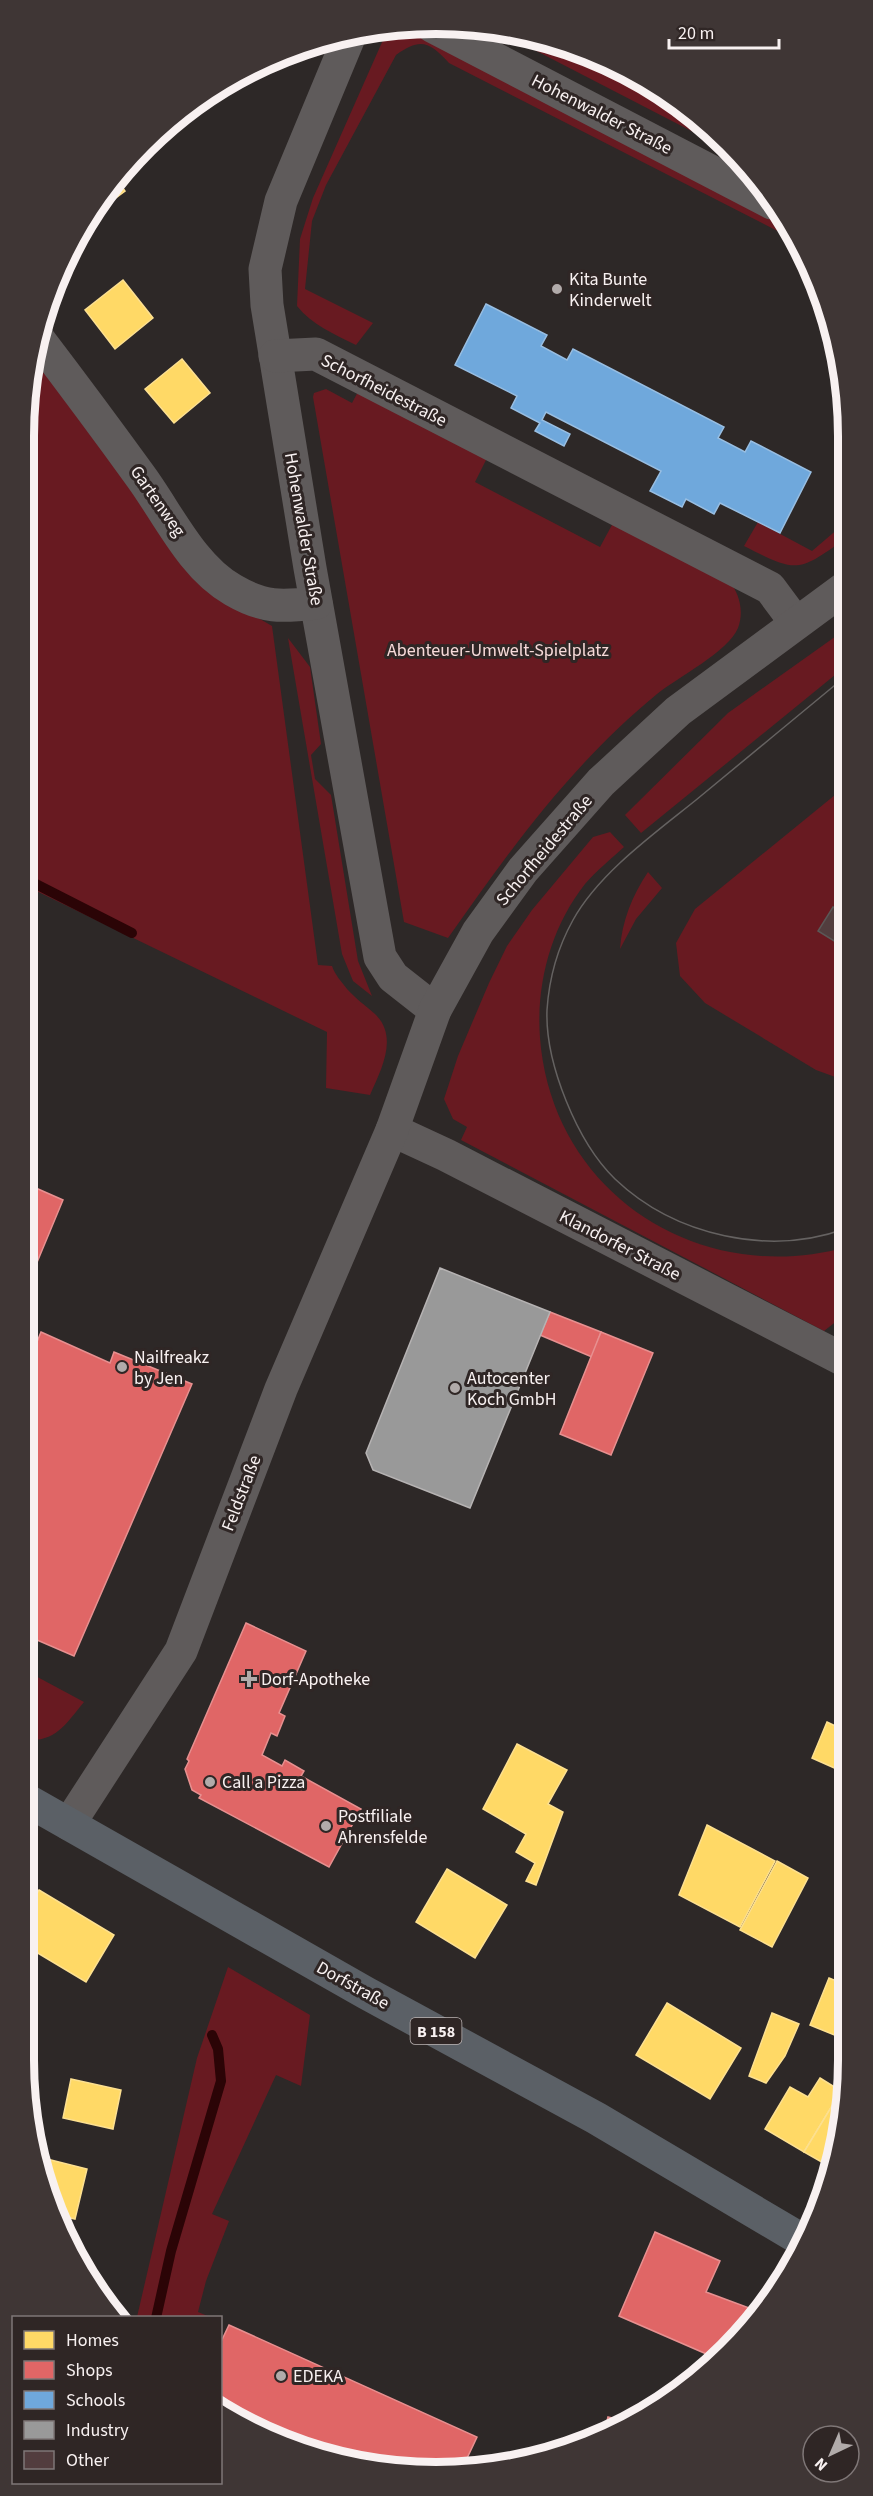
<svg xmlns="http://www.w3.org/2000/svg" width="873" height="2496" font-family="'Source Sans 3',sans-serif">
  <style>
    .green { fill: #681a21 }
    .homes { fill: #ffd966; stroke: #fde090; stroke-width: 1.5 }
    .shops { fill: #e06666; stroke: #e79090; stroke-width: 1.5 }
    .schools { fill: #6fa8dc; stroke: #98bee2; stroke-width: 1.5 }
    .industry { fill: #999; stroke: #b6b3b3; stroke-width: 1.5 }
    .lines { fill: none; stroke-linecap: round; stroke-linejoin: round }
    .stream { stroke: #2b0406; stroke-width: 10 }
    .building { fill: #523d3e; stroke: #5b5756; stroke-width: 1.5 }
    .minor { stroke: #5f5b5b; stroke-width: 33 }
    .primary { stroke: #5b6066; stroke-width: 33 }
    .tram { stroke: #656261; stroke-width: 1.5 }
    .poi-dot { fill: #b1abaa; stroke: #2f2625; stroke-width: 2 }
    .labels { text-anchor: middle; stroke-width: 6; stroke-linejoin: round; paint-order: stroke }
    .shield { fill: #2f2625; stroke: #bcb4b4; stroke-width: 1.5 }
    .shield-label { font-size: 16px; font-weight: bold; fill: #f8f1f1 }
    .street-label { font-size: 18px; fill: #f8f1f1; stroke: #2f2625 }
    .poi-label { font-size: 18px; fill: #f8f1f1; stroke: #2f2625; text-anchor: start }
    .park-label { font-size: 18px; fill: #f7dad9; stroke: #2f2625 }
    .rim { fill: none; stroke: #f8f1f1; stroke-width: 8 }
  </style>
  <rect width="100%" height="100%" fill="#2d2827"/>
  <g class="green">
    <path d="M403,29l11,2 372,193 13,18 -350,-179c-20,-22 -29,-25 -53,-8l-70,130 -14,36 -7,68 68,34 -17,22c-22,-11 -44,-20 -59,-39l3,-67 13,-41 74,-167z"/>
    <polygon points="496,30 543,38 643,79 732,152"/>
    <path d="M35,354l196,248 41,24 46,339 14,1c3,9 9,15 15,23 9,10 18,16 28,25 24,23 6,56 -5,81l-44,-7 1,-56 -301,-146 -2,-449z"/>
    <path d="M326,389l26,14 7,-13 128,68 -12,24 125,65 13,-24 116,58c11,13 15,31 9,47 -10,24 -60,49 -81,66 -87,72 -145,153 -209,244l-44,-16 -91,-525 1,-4z"/>
    <path d="M758,522l54,29 34,-29v16c-48,35 -49,35 -102,8z"/>
    <polygon points="846,629 846,666 641,833 625,815 728,713"/>
    <polygon points="288,638 310,667 321,744 311,755 315,779 331,795 358,961 372,996 353,981 342,954"/>
    <polygon points="846,786 847,1078 838,1078 816,1070 705,1003 680,976 676,943 695,909"/>
    <path d="M610,832l14,15c-13,12 -28,24 -39,37 -34,43 -49,100 -45,154 12,155 159,250 307,209v78l-9,-5 -14,11 -363,-191 6,-13 -14,-8 -9,-20 14,-43 31,-73 18,-37 25,-36 61,-73z"/>
    <path d="M648,872l14,16 -26,31 -16,30c2,-28 12,-53 28,-77z"/>
    <path d="M30,1673l54,29c-16,19 -27,39 -54,38v-37l7,-14 -7,-5z"/>
    <polygon points="228,1967 310,2015 301,2086 276,2075 212,2214 229,2221 206,2281 198,2312 210,2317 137,2317 197,2058"/>
  </g>
  <g class="homes">
    <polygon points="116,178 125,191 101,209 98,204"/>
    <polygon points="123,280 153,318 115,349 85,310"/>
    <polygon points="182,359 210,393 174,423 145,389"/>
    <polygon points="827,1722 848,1732 848,1774 812,1758"/>
    <polygon points="517,1744 567,1770 548,1804 563,1812 536,1885 526,1881 535,1863 516,1852 526,1834 483,1809"/>
    <polygon points="707,1825 775,1861 740,1927 679,1895"/>
    <polygon points="777,1861 808,1878 772,1947 740,1930"/>
    <polygon points="447,1869 507,1905 475,1958 416,1922"/>
    <polygon points="39,1890 114,1935 86,1982 31,1949 31,1904"/>
    <polygon points="829,1978 849,1986 849,2041 810,2025"/>
    <polygon points="667,2003 741,2048 710,2099 636,2055"/>
    <polygon points="772,2013 799,2024 785,2056 766,2083 749,2076"/>
    <polygon points="820,2078 841,2091 804,2152 765,2129 790,2087 808,2097"/>
    <polygon points="71,2079 121,2090 113,2129 63,2118"/>
    <polygon points="841,2091 845,2093 834,2169 804,2152"/>
    <polygon points="47,2159 87,2169 75,2219 62,2216 60,2224 43,2176"/>
  </g>
  <g class="shops">
    <polygon points="29,1185 63,1200 28,1284 27,1187"/>
    <polygon points="550,1312 601,1332 592,1357 540,1335"/>
    <polygon points="41,1332 110,1363 114,1352 192,1384 74,1656 30,1637 28,1364"/>
    <polygon points="601,1332 653,1353 611,1455 560,1434"/>
    <polygon points="246,1623 306,1651 279,1713 285,1716 277,1736 271,1733 262,1755 282,1766 285,1760 304,1771 301,1776 361,1809 329,1867 199,1798 201,1795 192,1790 185,1769 189,1761 187,1759"/>
    <polygon points="655,2232 720,2261 706,2292 760,2312 718,2359 619,2316"/>
    <polygon points="229,2325 477,2437 461,2471 383,2469 254,2429 220,2409 220,2344"/>
    <polygon points="608,2417 624,2421 605,2430"/>
  </g>
  <polygon class="schools" points="486,304 547,335 541,346 567,360 573,349 724,427 718,438 745,452 751,441 811,472 780,533 720,503 714,514 686,499 682,507 650,491 661,471 546,412 542,420 570,434 564,446 535,431 540,423 511,408 517,396 455,365"/>
  <polygon class="industry" points="440,1268 550,1312 470,1508 373,1470 366,1453"/>
  <g class="lines">
    <g class="stream">
      <polyline points="26,879 132,933"/>
      <polyline points="156,2318 171,2251 221,2081 218,2049 212,2035"/>
    </g>
  </g>
  <polygon class="building" points="833,907 847,916 847,949 818,931"/>
  <g class="lines">
    <g class="minor">
      <polyline points="432,26 772,203"/>
      <polyline points="350,35 281,201 265,269 267,305 310,568 380,957 393,977 435,1010"/>
      <path d="M37,337c35,46 70,93 104,140 27,37 51,90 92,113 31,18 48,17 83,13"/>
      <polyline points="275,356 316,354 770,588 796,623"/>
      <polyline points="392,1130 446,1155 848,1362"/>
      <polyline points="69,1824 181,1651 281,1389 392,1130 435,1010 478,932 523,870 601,782 678,711 846,587"/>
    </g>
    <polyline class="primary" points="30,1802 366,1993 596,2118 802,2240"/>
    <path class="tram" d="M846,676c-50,41 -100,83 -150,124 -41,33 -97,73 -123,120 -15,27 -24,59 -26,90 -2,53 30,132 68,169 60,57 155,78 232,49"/>
  </g>
  <g class="poi-dot">
    <circle cx="557" cy="289" r="6"/>
    <circle cx="122" cy="1367" r="6"/>
    <circle cx="455" cy="1388" r="6"/>
    <path d="M246 1670h6v6h6v6h-6v6h-6v-6h-6v-6h6z"/>
    <circle cx="210" cy="1782" r="6"/>
    <circle cx="326" cy="1826" r="6"/>
    <circle cx="281" cy="2376" r="6"/>
  </g>
  <g class="labels">
    <rect class="shield" x="410.5" y="2018" width="51" height="26" rx="4.5"/>
    <g class="shield-label">
      <text x="436" y="2037">B 158</text>
    </g>
    <g class="street-label">
      <text transform="translate(602 114) rotate(27)" y="6">Hohenwalder Straße</text>
      <text transform="translate(384 390) rotate(27)" y="6">Schorfheidestraße</text>
      <text transform="translate(158 501) rotate(55)" y="6">Gartenweg</text>
      <text transform="translate(304 529) rotate(80)" y="6">Hohenwalder Straße</text>
      <text transform="translate(544 850) rotate(-50)" y="6">Schorfheidestraße</text>
      <text transform="translate(620 1245) rotate(27)" y="6">Klandorfer Straße</text>
      <text transform="translate(241 1493) rotate(-69)" y="6">Feldstraße</text>
      <text transform="translate(353 1985) rotate(29)" y="6">Dorfstraße</text>
    </g>
    <g class="poi-label">
      <text x="569" y="285">Kita Bunte<tspan x="569" dy="21">Kinderwelt</tspan></text>
      <text x="134" y="1363">Nailfreakz<tspan x="134" dy="21">by Jen</tspan></text>
      <text x="467" y="1384">Autocenter<tspan x="467" dy="21">Koch GmbH</tspan></text>
      <text x="261" y="1685">Dorf-Apotheke</text>
      <text x="222" y="1788">Call a Pizza</text>
      <text x="338" y="1822">Postfiliale<tspan x="338" dy="21">Ahrensfelde</tspan></text>
      <text x="293" y="2382">EDEKA</text>
    </g>
    <g class="park-label">
      <text x="498" y="656">Abenteuer-Umwelt-Spielplatz</text>
    </g>
  </g>
  <path d="M0 0H873V2496H0ZM436 34H436A402 402 0 0 1 838 436V2060A402 402 0 0 1 436 2462H436A402 402 0 0 1 34 2060V436A402 402 0 0 1 436 34Z" fill="#3f3635" fill-rule="evenodd"/>
  <path class="rim" d="M436 34H436A402 402 0 0 1 838 436V2060A402 402 0 0 1 436 2462H436A402 402 0 0 1 34 2060V436A402 402 0 0 1 436 34Z"/>
  <rect x="12" y="2316" width="210" height="168" fill="#2f2625" stroke="#7f7777" stroke-width="1.5"/>
  <rect x="24" y="2331" width="30" height="18" fill="#ffd966" stroke="#7f7777" stroke-width="1.5"/>
  <text x="66" y="2346" font-size="18" fill="#f8f1f1">Homes</text>
  <rect x="24" y="2361" width="30" height="18" fill="#e06666" stroke="#7f7777" stroke-width="1.5"/>
  <text x="66" y="2376" font-size="18" fill="#f8f1f1">Shops</text>
  <rect x="24" y="2391" width="30" height="18" fill="#6fa8dc" stroke="#7f7777" stroke-width="1.5"/>
  <text x="66" y="2406" font-size="18" fill="#f8f1f1">Schools</text>
  <rect x="24" y="2421" width="30" height="18" fill="#999999" stroke="#7f7777" stroke-width="1.5"/>
  <text x="66" y="2436" font-size="18" fill="#f8f1f1">Industry</text>
  <rect x="24" y="2451" width="30" height="18" fill="#523d3e" stroke="#7f7777" stroke-width="1.5"/>
  <text x="66" y="2466" font-size="18" fill="#f8f1f1">Other</text>
  <g transform="translate(831 2454) rotate(224)"><circle r="28" fill="#2f2625" stroke="#7f7777" stroke-width="1.5"/>
  <path d="M0-4.5L10 22L0 15L-10 22Z" fill="#b1abaa"/>
  <text y="-9" font-size="16" font-weight="bold" text-anchor="middle" fill="#f8f1f1">N</text>
  </g>
  <path d="M669 39v9h110v-9" fill="none" stroke="#f8f1f1" stroke-width="3"/>
  <text x="678" y="39" font-size="18" fill="#f8f1f1" stroke="#2f2625" stroke-width="4.5" paint-order="stroke">20 m</text>
</svg>
